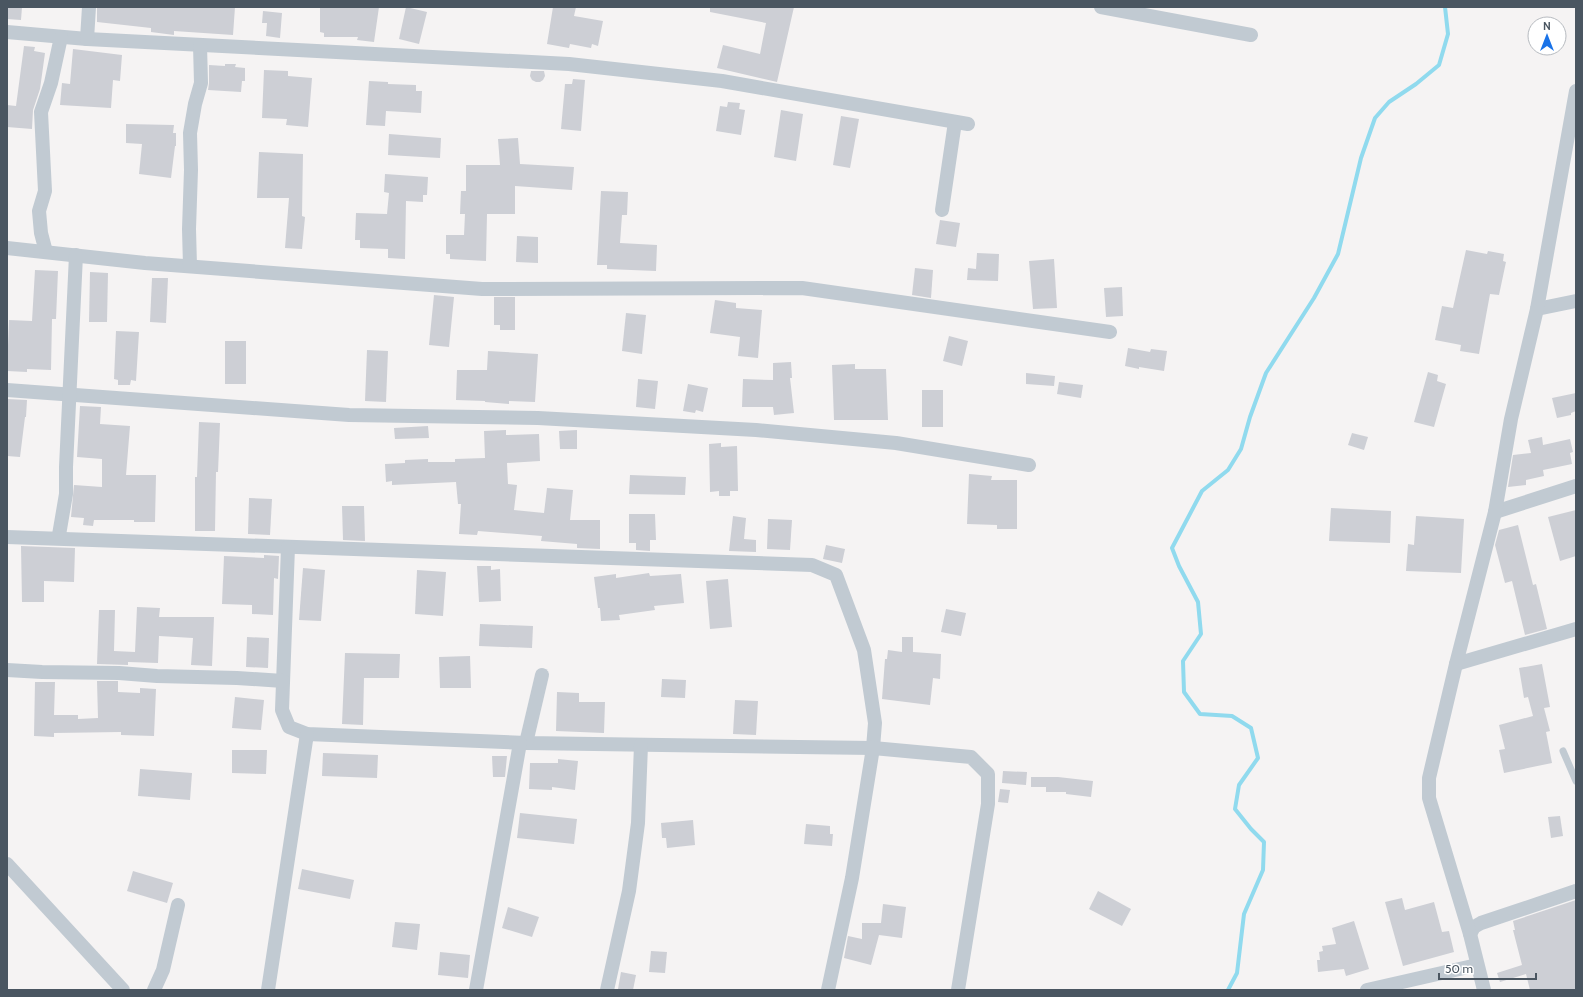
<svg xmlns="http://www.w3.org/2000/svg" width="1583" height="997" font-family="Cabin,sans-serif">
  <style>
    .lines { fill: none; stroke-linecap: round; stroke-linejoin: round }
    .stream { stroke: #90daee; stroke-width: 4 }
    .building { fill: #cdcfd5 }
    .service { stroke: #c1cad2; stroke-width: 7 }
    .minor { stroke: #c1cad2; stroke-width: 14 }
  </style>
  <rect width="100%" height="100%" fill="#f5f3f3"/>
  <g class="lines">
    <polyline class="stream" points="1228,990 1237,973 1244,914 1263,870 1264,842 1251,829 1235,809 1239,785 1258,758 1251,728 1232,716 1200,714 1184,692 1183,661 1201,634 1198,602 1179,566 1172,548 1202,491 1228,470 1241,449 1250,417 1266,373 1314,298 1338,254 1361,158 1375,118 1389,102 1416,84 1439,65 1448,34 1445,7"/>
  </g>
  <g class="building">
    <polygon points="7,7 22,7 21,20 7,19"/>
    <polygon points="97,7 235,7 233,35 174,31 174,35 151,32 151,28 97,22"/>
    <polygon points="320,7 379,7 374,42 357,40 358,37 324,37 324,33 320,32"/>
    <polygon points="406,7 427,12 419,44 399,39"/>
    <polygon points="553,7 576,7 574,16 603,21 598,46 592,44 591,48 570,44 569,48 547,44"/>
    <polygon points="710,7 794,7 777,82 717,68 723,45 760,54 766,23 710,12"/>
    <polygon points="263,11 282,13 280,38 266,36 267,23 262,23"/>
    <polygon points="24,46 35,47 34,51 45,53 40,89 33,110 32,129 7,127 7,105 16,106"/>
    <polygon points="73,49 122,55 120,81 113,80 111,108 60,105 62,83 70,84"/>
    <polygon points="225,64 236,64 235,67 245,68 245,81 242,81 241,92 208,90 209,83 209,65 225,66"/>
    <polygon points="264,70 288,71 288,76 312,78 308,127 286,125 287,119 262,118"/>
    <polygon points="531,71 544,71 545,76 543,80 540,82 536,82 532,80 530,76"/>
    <polygon points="573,79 585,80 581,131 561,129 565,84 572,84"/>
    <polygon points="369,81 388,82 388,84 416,85 416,91 422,91 421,113 386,111 385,126 366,125"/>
    <polygon points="728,102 740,103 739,109 745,110 741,135 716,131 720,106 727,107"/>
    <polygon points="781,110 803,114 796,161 774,157"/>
    <polygon points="841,116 859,119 850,168 833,165"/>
    <polygon points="126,124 174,125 173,133 176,133 176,146 175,146 171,178 139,174 142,144 126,143"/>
    <polygon points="389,134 441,138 440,158 388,155"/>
    <polygon points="518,138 520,164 574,167 572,190 515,186 515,214 487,214 486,261 450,259 450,254 446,254 446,235 464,235 465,214 460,214 461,191 466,191 466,165 500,165 498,139"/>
    <polygon points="259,152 303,154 302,216 305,217 302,249 285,248 289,198 257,198"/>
    <polygon points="385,174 428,177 427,195 423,195 423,202 406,201 405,259 388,258 388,249 360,248 360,240 355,240 356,213 387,214 389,193 384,192"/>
    <polygon points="601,191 628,192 627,215 622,215 620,243 657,245 656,271 607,269 607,265 597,265"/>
    <polygon points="940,220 960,223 956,247 936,244"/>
    <polygon points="517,236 538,237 538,263 516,262"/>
    <polygon points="1466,250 1487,254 1488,251 1504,254 1503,261 1506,262 1499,295 1490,294 1479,354 1460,351 1461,345 1435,340 1442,306 1453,308"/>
    <polygon points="977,253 999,254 998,281 967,280 968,268 976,269"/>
    <polygon points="1054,259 1057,308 1033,309 1029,261"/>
    <polygon points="915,268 933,270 931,298 912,295"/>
    <polygon points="35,270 58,271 56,319 52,319 51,370 27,369 27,372 7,371 9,320 32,321"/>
    <polygon points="90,272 108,273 107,322 89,322"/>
    <polygon points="152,278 168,278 166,323 150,322"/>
    <polygon points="1122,287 1123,316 1106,317 1104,288"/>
    <polygon points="434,295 454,297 449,347 429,345"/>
    <polygon points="494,297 515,297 515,330 500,330 500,325 494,325"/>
    <polygon points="715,300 736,303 736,308 762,310 758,358 738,356 740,337 710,333"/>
    <polygon points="626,313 646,315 642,354 622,351"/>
    <polygon points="116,331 139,332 136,381 131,380 130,385 118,385 118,380 114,379"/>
    <polygon points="949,336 968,341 962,366 943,361"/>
    <rect x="225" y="341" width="21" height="43"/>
    <polygon points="1128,348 1150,352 1151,349 1167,351 1164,371 1139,367 1139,369 1125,366"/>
    <polygon points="367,350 388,351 386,402 365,401"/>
    <polygon points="488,351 538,354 535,402 509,401 509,404 485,402 485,401 456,400 457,370 487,370"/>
    <polygon points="791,362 792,378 790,378 794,413 774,415 773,407 742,407 743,379 773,380 773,363"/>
    <polygon points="855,364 855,369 886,369 888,420 834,420 832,365"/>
    <polygon points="1428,372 1438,375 1437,381 1446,384 1434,427 1414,422"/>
    <polygon points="1026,373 1055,376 1054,386 1026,384"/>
    <polygon points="638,379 658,381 655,409 636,407"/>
    <polygon points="1059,382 1083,385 1081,398 1057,394"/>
    <polygon points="688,384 708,388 703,412 696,410 695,413 683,411"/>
    <rect x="922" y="390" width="21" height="37"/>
    <polygon points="1576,393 1576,411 1571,413 1571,415 1557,418 1552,398"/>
    <polygon points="7,399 27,400 26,417 25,417 20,457 7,456"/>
    <polygon points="80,406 101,407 100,424 130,426 126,475 156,475 155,522 134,522 134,520 94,520 93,526 83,525 84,518 71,517 74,485 102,487 102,459 77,457"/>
    <polygon points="199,422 220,423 218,472 216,472 215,531 195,531 195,477 197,477"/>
    <polygon points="428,426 429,438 395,439 394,428"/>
    <polygon points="506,430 506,435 539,434 540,461 507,463 508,484 517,485 514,510 544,513 547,488 573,490 570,520 600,520 600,549 577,548 577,544 541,541 542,536 478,531 477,535 459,534 461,504 458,504 456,482 392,485 392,481 386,482 385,464 405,463 405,460 428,459 428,462 455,462 455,459 485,458 484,431"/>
    <polygon points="577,430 577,449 560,449 559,431"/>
    <polygon points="1352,433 1368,437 1364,450 1348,445"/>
    <polygon points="1542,437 1543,445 1570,439 1573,452 1570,453 1572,464 1543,470 1544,476 1526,480 1526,485 1508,487 1513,455 1531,453 1528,440"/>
    <polygon points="721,443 721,447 737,446 738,491 730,491 730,496 719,496 719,491 710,492 709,444"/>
    <polygon points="969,474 992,476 991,480 1017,480 1017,529 997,529 997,525 967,524"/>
    <polygon points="630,475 686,477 685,495 629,494"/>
    <polygon points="249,498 272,499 270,535 248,534"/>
    <polygon points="342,506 364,506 365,541 343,540"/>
    <polygon points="1331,508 1391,511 1390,543 1329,541"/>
    <polygon points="1576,510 1576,556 1560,561 1548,517"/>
    <polygon points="629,514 655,514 656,540 650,540 650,551 636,550 636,543 629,543"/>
    <polygon points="733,516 746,518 744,539 756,540 756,552 729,551"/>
    <polygon points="1416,516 1464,519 1461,573 1406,571 1408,544 1414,545"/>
    <polygon points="768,519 792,520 790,550 767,549"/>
    <polygon points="1518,525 1533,585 1536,584 1547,629 1525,635 1512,581 1505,583 1495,545 1499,530"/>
    <polygon points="826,545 845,549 842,563 823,559"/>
    <polygon points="21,546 75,548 74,582 44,581 44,602 22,602"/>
    <polygon points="264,555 279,556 278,579 274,578 273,615 252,614 252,605 222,604 224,556 264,558"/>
    <polygon points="477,566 491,566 491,570 500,569 501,601 479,602"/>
    <polygon points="303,568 325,570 321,621 299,620"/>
    <polygon points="417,570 446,572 443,616 415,614"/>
    <polygon points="649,573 650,576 681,574 684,603 654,606 655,610 619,615 620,620 601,621 600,608 598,608 594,577 616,574 616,578"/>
    <polygon points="728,579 732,627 710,629 706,581"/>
    <polygon points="137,607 160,608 159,617 214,617 212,666 191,665 193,638 159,636 158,663 128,662 128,665 97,664 99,610 115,610 114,651 135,652"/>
    <polygon points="946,609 966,613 961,636 941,632"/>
    <polygon points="480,624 533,626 532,648 479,646"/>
    <polygon points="247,637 269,638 268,668 246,667"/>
    <polygon points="902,637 913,637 913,652 941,654 940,679 933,678 930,705 882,699 885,659 887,659 888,650 902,652"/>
    <polygon points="345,653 400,654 399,678 364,678 363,725 342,724"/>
    <polygon points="470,656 471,688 440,688 439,657"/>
    <polygon points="1542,664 1550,707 1544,708 1550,731 1546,732 1552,763 1504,773 1499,750 1505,749 1499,725 1533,716 1528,697 1524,698 1519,668"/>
    <polygon points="662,679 686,680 685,698 661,697"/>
    <polygon points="97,681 118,681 118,692 140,693 140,688 156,689 154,736 121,735 121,732 54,733 54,737 34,736 35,682 55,682 54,715 78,715 78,719 98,718"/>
    <polygon points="557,692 579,693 579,702 605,702 604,733 556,731"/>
    <polygon points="235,697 264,700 261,730 232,728"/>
    <polygon points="735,700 758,701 756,735 733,734"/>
    <polygon points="232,750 267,750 266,774 232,773"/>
    <polygon points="323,753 378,755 377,778 322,776"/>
    <polygon points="492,756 507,756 505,777 493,777"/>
    <polygon points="558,759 578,761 575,790 552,787 552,790 529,789 530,763 558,763"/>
    <polygon points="140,769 192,773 190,800 138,796"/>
    <polygon points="1003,771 1027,772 1026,785 1002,783"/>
    <polygon points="1031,777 1058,777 1093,781 1091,797 1066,794 1066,792 1046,792 1046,787 1031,787"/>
    <polygon points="1000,789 1010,790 1008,803 998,802"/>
    <polygon points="520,813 577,819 574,844 517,838"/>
    <polygon points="1560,816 1563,836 1551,838 1548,817"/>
    <polygon points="693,820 695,845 667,848 666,838 662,838 661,823"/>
    <polygon points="806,824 830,826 830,834 833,834 832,846 804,844"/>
    <polygon points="302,869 354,880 350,899 298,889"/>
    <polygon points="133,871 173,883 167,903 127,891"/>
    <polygon points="1098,891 1131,909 1122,926 1089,909"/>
    <polygon points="1402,898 1405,910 1434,902 1442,932 1449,931 1454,952 1403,966 1385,902"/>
    <polygon points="1576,900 1576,990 1530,990 1526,974 1500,982 1497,973 1522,965 1513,930 1515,930 1513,921"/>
    <polygon points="883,904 906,907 902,938 879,935 871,965 844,958 848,936 862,939 862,923 881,923"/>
    <polygon points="508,907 539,917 532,937 502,928"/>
    <polygon points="1354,921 1369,969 1346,976 1344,969 1318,972 1317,960 1320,960 1319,952 1323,951 1322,946 1336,944 1332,928"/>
    <polygon points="395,922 420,924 417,950 392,947"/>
    <polygon points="651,951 667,952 665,973 649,972"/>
    <polygon points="440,952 470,955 468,978 438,975"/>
    <polygon points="621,972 636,975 633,990 618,989"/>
  </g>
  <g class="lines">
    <polyline class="service" points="1563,751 1576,781"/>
    <g class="minor">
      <polyline points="1101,7 1251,35"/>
      <polyline points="7,32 87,39 569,64 722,81 968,124"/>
      <polyline points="87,39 89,7"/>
      <polyline points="942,210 955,122"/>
      <polyline points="7,248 145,263 482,289 802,288 1110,332"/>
      <polyline points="46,252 41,233 39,211 45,191 41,112 51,83 61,37"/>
      <polyline points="190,266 189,229 191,170 190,133 195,104 201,83 200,45"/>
      <polyline points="1537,309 1576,301"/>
      <polyline points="7,390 349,415 538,418 756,430 896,443 1029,465"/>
      <polyline points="1495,512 1576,486"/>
      <polyline points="59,535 66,494 66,467 76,255"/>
      <polyline points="7,537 812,565 836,575 864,650 875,723 873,748 852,878 828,990"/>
      <polyline points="288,547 282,710 289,727 307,734 526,743 873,748 971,757 988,774 988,804 958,990"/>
      <polyline points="1456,664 1576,629"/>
      <polyline points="7,670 42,672 119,673 157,676 237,678 283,681"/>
      <polyline points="526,743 542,675"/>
      <polyline points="7,864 123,990"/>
      <polyline points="1470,934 1474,927 1481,923 1576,891"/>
      <polyline points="154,990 163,970 178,905"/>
      <polyline points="268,990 307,734"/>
      <polyline points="476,990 520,743"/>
      <polyline points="607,990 629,891 638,823 641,745"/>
      <polyline points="1367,990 1477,965"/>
      <polyline points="1484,990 1470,934 1429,798 1429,778 1456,664 1495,512 1511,419 1537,309 1576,91"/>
    </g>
  </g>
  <rect width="1583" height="997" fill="none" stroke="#4a5661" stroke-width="16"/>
  <g transform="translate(1547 36)"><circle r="19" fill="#ffffff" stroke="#b7bbc0"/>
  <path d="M0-3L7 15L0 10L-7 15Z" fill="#1a73e8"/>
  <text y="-6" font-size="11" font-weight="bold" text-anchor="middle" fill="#4a5661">N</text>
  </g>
  <path d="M1439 973v6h97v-6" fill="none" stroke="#4a5661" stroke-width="2"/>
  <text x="1445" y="973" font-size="12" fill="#4a5661" stroke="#ffffff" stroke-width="3" paint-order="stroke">50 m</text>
</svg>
